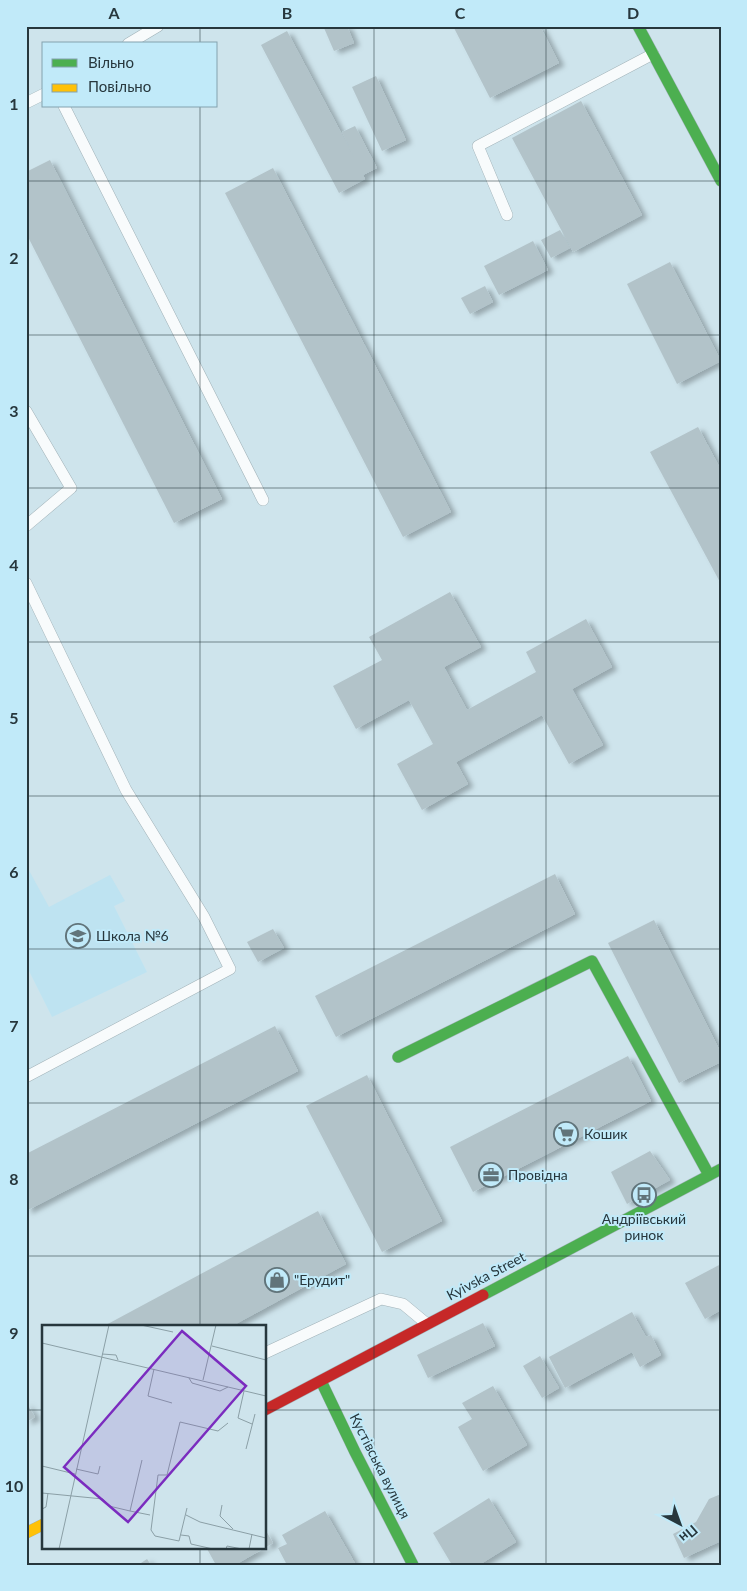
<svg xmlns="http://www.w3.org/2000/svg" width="747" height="1591" font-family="Lato,sans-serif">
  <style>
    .built { fill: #bee3f1 }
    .building { fill: #b2c3c9; filter: url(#shadow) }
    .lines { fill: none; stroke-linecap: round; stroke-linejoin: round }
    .lane-casing { stroke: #a1b2b8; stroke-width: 12 }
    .fast-casing { stroke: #a1b2b8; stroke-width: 12 }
    .slow-casing { stroke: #a1b2b8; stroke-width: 12 }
    .jam-casing { stroke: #a1b2b8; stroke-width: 12 }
    .lane { stroke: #f8fbfc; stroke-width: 11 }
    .fast { stroke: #4caf50; stroke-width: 11 }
    .slow { stroke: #ffc107; stroke-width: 11 }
    .jam { stroke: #c62828; stroke-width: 11 }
    .grid { fill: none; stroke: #27373d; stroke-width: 1; stroke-opacity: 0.55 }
    .labels { text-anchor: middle; stroke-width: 4; stroke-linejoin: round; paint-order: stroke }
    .poi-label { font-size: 14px; fill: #27373d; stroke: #c1eaf9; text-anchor: start }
    .street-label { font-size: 14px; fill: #27373d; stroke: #c1eaf9 }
    .inset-road { fill: none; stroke: #8b9fa6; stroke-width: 1 }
    .view { fill: #7b2cbf; fill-opacity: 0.15; stroke: #7b2cbf; stroke-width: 2.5 }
    .inset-edge { fill: none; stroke: #27373d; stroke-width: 2.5 }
    .neatline { fill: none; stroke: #27373d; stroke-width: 2 }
    .grid-label { font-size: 16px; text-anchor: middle; font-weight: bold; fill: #27373d }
  </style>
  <defs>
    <filter id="shadow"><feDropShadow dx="5.5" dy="3" stdDeviation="2.5" flood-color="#0004"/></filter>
  </defs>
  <rect width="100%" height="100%" fill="#cee4ec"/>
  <polygon class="built" points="26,865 49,907 110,875 125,901 114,906 147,972 52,1017 26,965"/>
  <g class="building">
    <polygon points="329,26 347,26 354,43 334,51 324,28"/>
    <polygon points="453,26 540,26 559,63 490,98"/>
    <polygon points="287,31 354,157 342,132 355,126 377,168 363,175 365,179 339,193 261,45"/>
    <polygon points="376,76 406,140 382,151 352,87"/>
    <polygon points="581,101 642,215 573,252 512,138"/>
    <polygon points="50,160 222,499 174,523 26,233 26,172"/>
    <polygon points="273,168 451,512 403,537 225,193"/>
    <polygon points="560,230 570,248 551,258 541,240"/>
    <polygon points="533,241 548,270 499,295 484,266"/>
    <polygon points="670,262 721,361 677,384 627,284"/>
    <polygon points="485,286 493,302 470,314 461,298"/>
    <polygon points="698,427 721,470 721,584 650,452"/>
    <polygon points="450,592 481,647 444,667 467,710 536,672 526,652 586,619 612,667 572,689 603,745 569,764 542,715 456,762 468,784 422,810 397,764 433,744 409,700 356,729 333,686 382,660 369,637"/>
    <polygon points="555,874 575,914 336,1037 315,996"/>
    <polygon points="654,920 721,1053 721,1062 679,1083 608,943"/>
    <polygon points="273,929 284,948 258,962 247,942"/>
    <polygon points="275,1026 298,1071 26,1211 26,1154"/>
    <polygon points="628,1056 651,1101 473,1192 450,1147"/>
    <polygon points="367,1075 442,1221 382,1252 306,1106"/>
    <polygon points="650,1151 670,1180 627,1204 611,1172"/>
    <polygon points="318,1211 346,1264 232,1326 104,1326"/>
    <polygon points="721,1264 721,1310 705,1319 685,1283"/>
    <polygon points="632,1312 646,1337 651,1335 661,1355 640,1367 632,1352 565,1388 549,1357"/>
    <polygon points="483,1323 495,1346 428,1378 417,1355"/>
    <polygon points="540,1356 559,1388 542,1398 523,1366"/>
    <polygon points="493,1386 527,1445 483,1471 458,1427 472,1419 462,1403"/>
    <polygon points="26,1402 35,1417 26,1422"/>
    <polygon points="721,1494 721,1541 684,1558 673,1534 696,1522 709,1499"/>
    <polygon points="489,1498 516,1542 479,1565 452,1565 433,1533"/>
    <polygon points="325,1511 356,1565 287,1565 278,1548 287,1544 282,1535"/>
    <polygon points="265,1529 273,1543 235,1565 216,1565 206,1547 265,1547"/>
    <polygon points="147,1559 151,1565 138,1565"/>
  </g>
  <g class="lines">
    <defs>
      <g id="lane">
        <polyline points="128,44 158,26"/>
        <polyline points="26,103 44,94"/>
        <polyline points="64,106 263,500"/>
        <polyline points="507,215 478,146 653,54"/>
        <polyline points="26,411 71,488 26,526"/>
        <polyline points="26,583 126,790 204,917 230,969 26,1077"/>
        <polyline points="265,1353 381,1299 403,1304 427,1324"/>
      </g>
      <g id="fast">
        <polyline points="638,26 721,181"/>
        <polyline points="398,1057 592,961 709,1175"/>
        <polyline points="483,1295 721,1169"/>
        <polyline points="321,1381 355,1452 413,1565"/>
      </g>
      <polyline id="slow" points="26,1533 44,1524"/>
      <polyline id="jam" points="265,1410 483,1295"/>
    </defs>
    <use href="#lane" class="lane-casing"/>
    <use href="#fast" class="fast-casing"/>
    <use href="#slow" class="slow-casing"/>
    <use href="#jam" class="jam-casing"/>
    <use href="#lane" class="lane"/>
    <use href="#fast" class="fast"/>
    <use href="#slow" class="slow"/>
    <use href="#jam" class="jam"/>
  </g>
  <path class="grid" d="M200,26v18M374,26v1539M546,26v1539M200,106v1220M26,181h695M26,335h695M26,488h695M26,642h695M26,796h695M26,949h695M26,1103h695M26,1256h695M26,1410h18M265,1410h456M200,1547v18"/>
  <defs>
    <symbol id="school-ring" viewBox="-11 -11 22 22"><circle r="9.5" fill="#c1eaf9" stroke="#61747a" stroke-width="1.5"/><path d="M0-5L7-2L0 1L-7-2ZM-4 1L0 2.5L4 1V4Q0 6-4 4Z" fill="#61747a"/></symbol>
    <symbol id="supermarket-ring" viewBox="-11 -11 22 22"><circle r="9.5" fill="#c1eaf9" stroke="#61747a" stroke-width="1.5"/><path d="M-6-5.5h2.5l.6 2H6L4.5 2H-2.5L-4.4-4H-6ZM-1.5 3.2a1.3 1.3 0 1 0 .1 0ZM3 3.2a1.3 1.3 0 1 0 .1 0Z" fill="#61747a"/></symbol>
    <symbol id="office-ring" viewBox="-11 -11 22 22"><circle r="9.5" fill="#c1eaf9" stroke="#61747a" stroke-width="1.5"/><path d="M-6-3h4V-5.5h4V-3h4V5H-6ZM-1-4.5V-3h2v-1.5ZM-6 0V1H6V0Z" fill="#61747a"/></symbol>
    <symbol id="bus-ring" viewBox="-11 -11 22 22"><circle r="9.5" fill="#c1eaf9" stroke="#61747a" stroke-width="1.5"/><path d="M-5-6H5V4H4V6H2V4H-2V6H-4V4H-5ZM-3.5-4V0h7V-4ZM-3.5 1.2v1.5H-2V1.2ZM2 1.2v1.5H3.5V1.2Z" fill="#61747a"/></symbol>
    <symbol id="shop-ring" viewBox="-11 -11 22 22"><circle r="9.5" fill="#c1eaf9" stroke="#61747a" stroke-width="1.5"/><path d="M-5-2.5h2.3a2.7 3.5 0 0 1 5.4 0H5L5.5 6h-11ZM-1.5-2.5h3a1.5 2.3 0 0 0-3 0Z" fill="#61747a"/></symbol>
  </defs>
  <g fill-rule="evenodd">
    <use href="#school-ring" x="64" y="922" width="28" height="28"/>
    <use href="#supermarket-ring" x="552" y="1120" width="28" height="28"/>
    <use href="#office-ring" x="477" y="1161" width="28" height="28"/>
    <use href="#bus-ring" x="630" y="1181" width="28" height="28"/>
    <use href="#shop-ring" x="263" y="1266" width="28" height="28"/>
  </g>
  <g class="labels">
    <g class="poi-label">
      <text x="96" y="941">Школа №6</text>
      <text x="584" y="1139">Кошик</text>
      <text x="508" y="1180">Провідна</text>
      <text x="644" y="1224" text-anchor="middle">Андріївський<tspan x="644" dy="16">ринок</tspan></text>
      <text x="294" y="1285">"Ерудит"</text>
    </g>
    <g class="street-label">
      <text transform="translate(486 1276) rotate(-28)" y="5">Kyivska Street</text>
      <text transform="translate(380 1466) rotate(63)" y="5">Кустівська вулиця</text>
    </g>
  </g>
  <g transform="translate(42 1325)">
    <rect width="224" height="224" fill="#cee4ec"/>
    <path class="inset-road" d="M99,0l32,7M0,18l224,53M170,21l54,14M60,29l14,1 2,5M112,44l-6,27 24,7M147,53l3,5 28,8 8,-4M161,55l13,-55M202,66l-6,27 14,6M204,124l9,-35M100,135l-12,51 20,4M0,141l33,8M34,144l22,5 2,-8M0,168l61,6 6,7 21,5M180,180l-2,11 13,13M145,183l-8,33 -24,-5 -4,-6 7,-55h9l13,-53 38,9 10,-8M0,184l4,-2 2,-14M144,190l14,7 66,16M139,210l8,1 2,8 22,5M17,224l50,-224M184,224l1,-3 15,3M207,224l3,-15"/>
    <path class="view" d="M140,6l64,55 -118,136 -64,-55z"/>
    <rect width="224" height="224" class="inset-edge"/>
  </g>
  <rect width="747" height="1591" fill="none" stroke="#c1eaf9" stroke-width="55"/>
  <rect x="42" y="42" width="175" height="65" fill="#c1eaf9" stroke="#83a2ae"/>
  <rect x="52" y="59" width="25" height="8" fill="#4caf50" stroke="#83a2ae"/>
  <text x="88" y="68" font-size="15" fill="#27373d">Вільно</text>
  <rect x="52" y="84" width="25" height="8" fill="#ffc107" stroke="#83a2ae"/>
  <text x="88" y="92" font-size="15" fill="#27373d">Повільно</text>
  <g transform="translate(680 1524) rotate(139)" stroke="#c1eaf9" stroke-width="4" paint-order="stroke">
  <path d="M0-4L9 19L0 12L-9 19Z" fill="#27373d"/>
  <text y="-8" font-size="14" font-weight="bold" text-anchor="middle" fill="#27373d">Пн</text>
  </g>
  <rect x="28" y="28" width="692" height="1536" class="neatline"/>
  <g class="grid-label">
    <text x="114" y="19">A</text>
    <text x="287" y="19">B</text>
    <text x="460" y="19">C</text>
    <text x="633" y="19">D</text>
    <text x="14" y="110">1</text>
    <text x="14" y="264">2</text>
    <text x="14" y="417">3</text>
    <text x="14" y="571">4</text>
    <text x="14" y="724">5</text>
    <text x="14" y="878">6</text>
    <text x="14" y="1032">7</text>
    <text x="14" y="1185">8</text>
    <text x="14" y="1339">9</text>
    <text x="14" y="1492">10</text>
  </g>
</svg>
